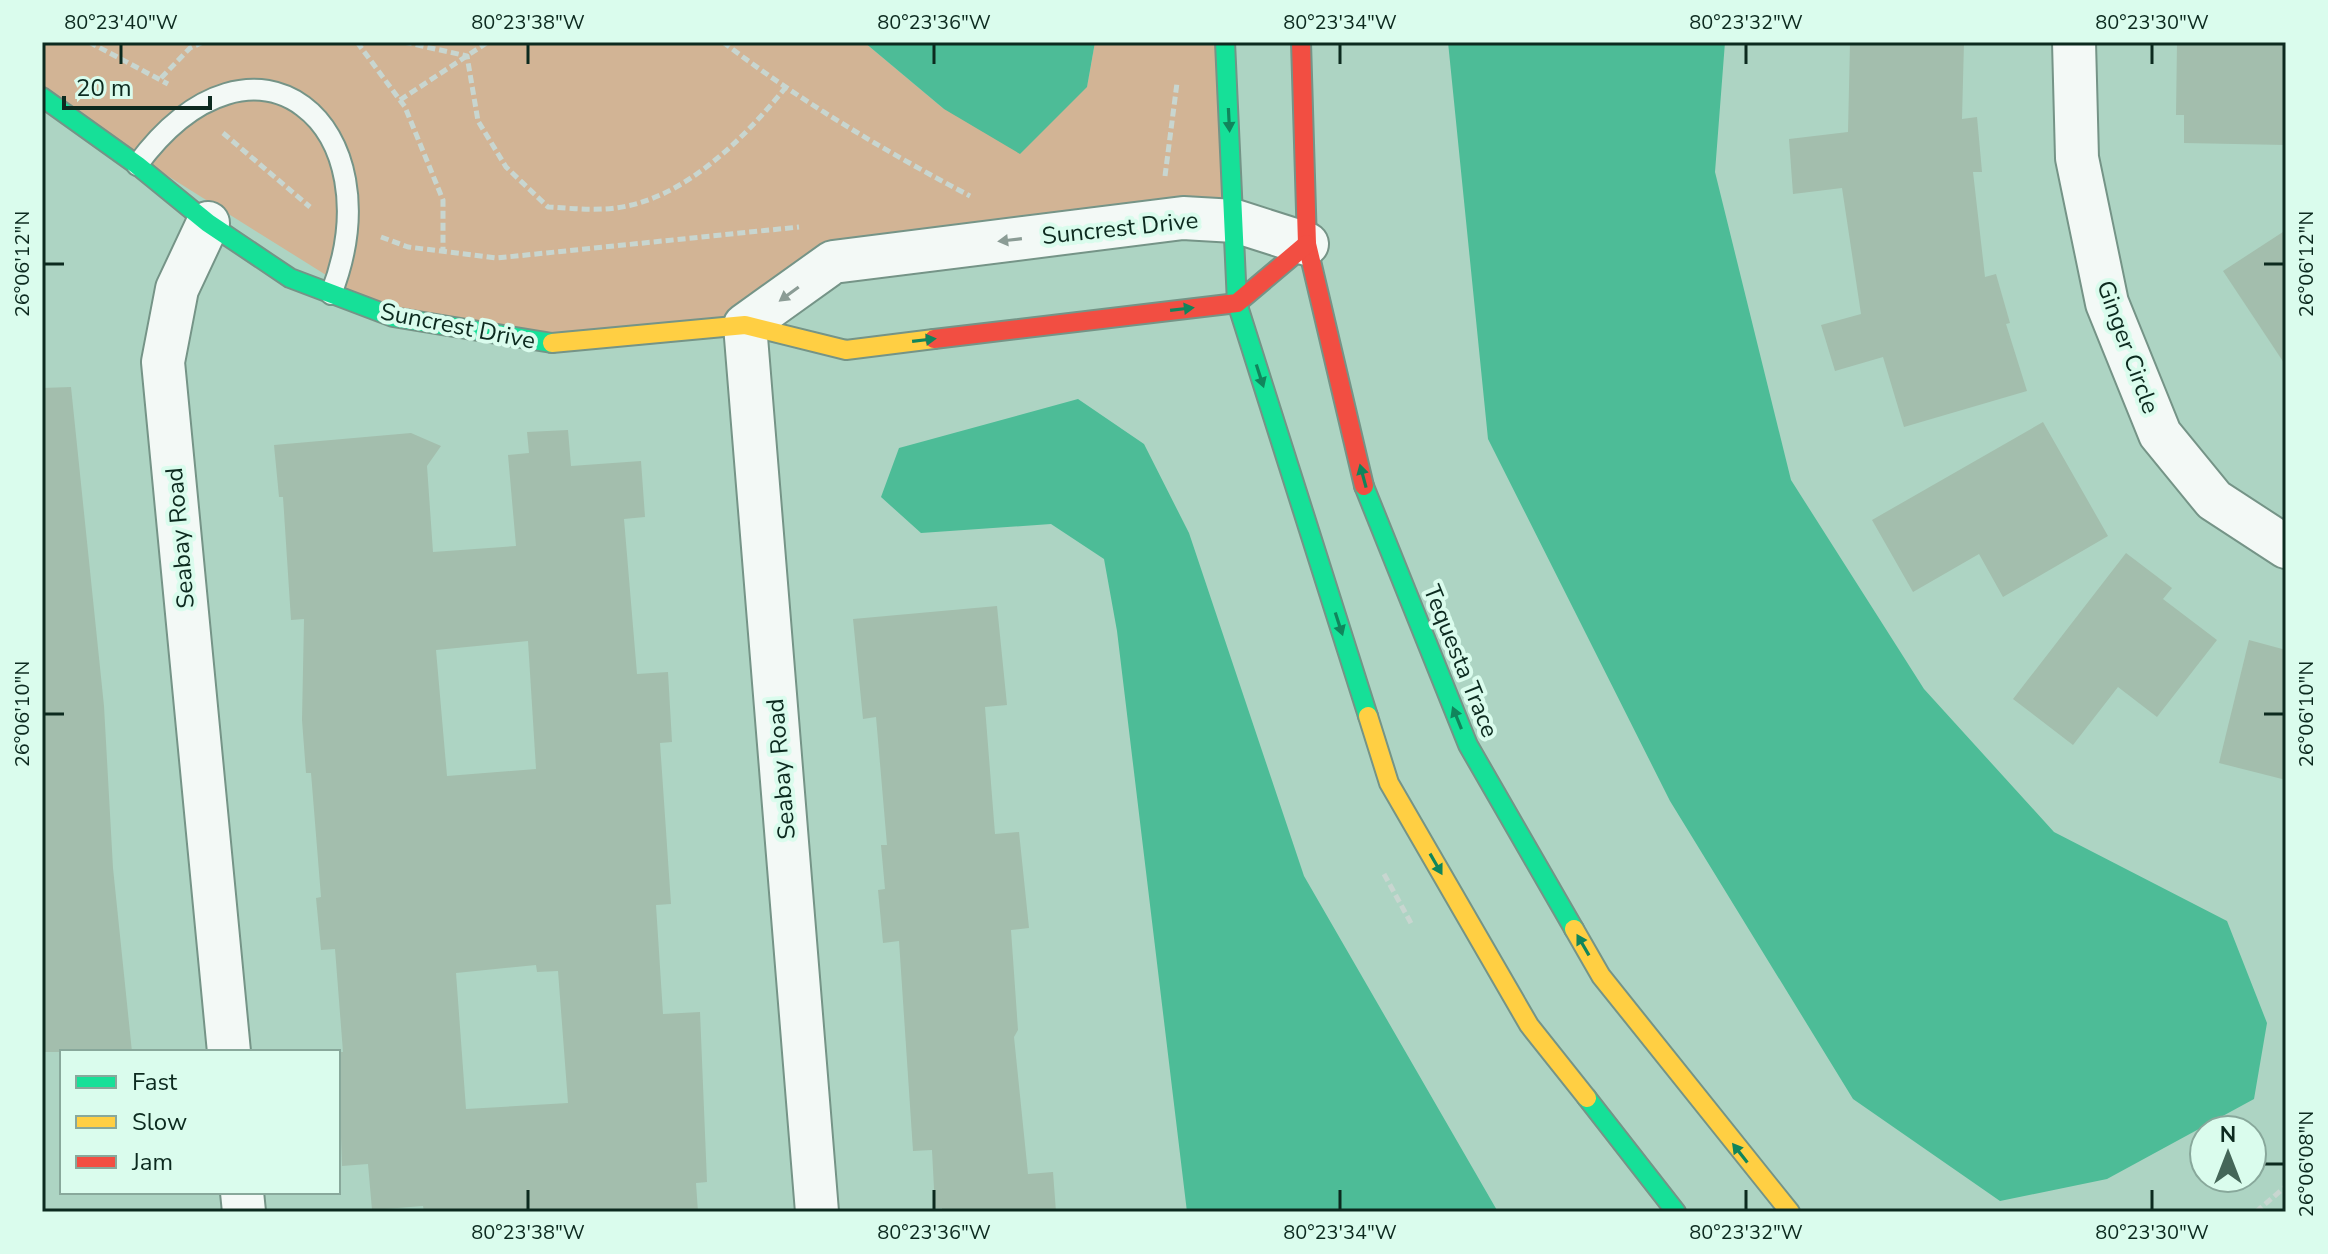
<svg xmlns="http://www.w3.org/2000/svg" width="2328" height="1254" font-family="'Nunito Sans',sans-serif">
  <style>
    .green { fill: #d2b495 }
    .water { fill: #4dbc97 }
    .building { fill: #a3bead; fill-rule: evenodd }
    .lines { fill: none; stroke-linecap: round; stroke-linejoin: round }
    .lane-casing { stroke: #759487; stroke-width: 24 }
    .street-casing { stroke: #759487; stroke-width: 46 }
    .fast-casing { stroke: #759487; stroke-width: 22 }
    .slow-casing { stroke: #759487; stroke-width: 22 }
    .jam-casing { stroke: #759487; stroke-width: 22 }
    .path { stroke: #c8d6d0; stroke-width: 5; stroke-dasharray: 8 4; stroke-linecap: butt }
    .lane { stroke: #f3f9f6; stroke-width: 20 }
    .street { stroke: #f3f9f6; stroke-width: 42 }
    .fast { stroke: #16e098; stroke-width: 18 }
    .slow { stroke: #ffcf43; stroke-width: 18 }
    .jam { stroke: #f24e42; stroke-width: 18 }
    .oneway { fill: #11855c }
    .oneway2 { fill: #8b9c95 }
    .ticks { fill: none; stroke: #0c2a1f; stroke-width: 3 }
    .labels { text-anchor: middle; stroke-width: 8; stroke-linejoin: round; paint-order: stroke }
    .street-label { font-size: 24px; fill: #0c2a1f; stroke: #dafced }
    .neatline { fill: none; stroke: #0c2a1f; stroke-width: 3 }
    .ticks-label { font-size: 20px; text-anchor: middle; fill: #0c2a1f }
  </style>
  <rect width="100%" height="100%" fill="#add4c3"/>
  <polygon class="green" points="42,42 864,42 944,109 1087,87 1095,42 1225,42 1235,221 833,262 745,325 547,344 393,317 42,97"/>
  <g class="water">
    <polygon points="864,42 1095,42 1087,87 1020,154 944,109"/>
    <polygon points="1725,42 1715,172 1791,480 1924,689 2054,832 2227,921 2267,1023 2254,1099 2107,1179 2000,1201 1853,1099 1670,801 1488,439 1448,42"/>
    <polygon points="1078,399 1144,444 1189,533 1304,876 1498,1212 1187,1212 1117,631 1104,559 1051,524 921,533 881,497 899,448"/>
  </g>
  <g class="building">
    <polygon points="1850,42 1964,42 1962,119 1977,117 1982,172 1973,172 1985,277 1996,274 2010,323 2006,324 2027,391 1904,427 1883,357 1835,371 1821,325 1861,314 1842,188 1793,194 1789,139 1848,132"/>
    <polygon points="2177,42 2286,42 2286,145 2184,143 2184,115 2176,115"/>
    <polygon points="2286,230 2286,366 2223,271"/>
    <polygon points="71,387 104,706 113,868 132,1052 42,1052 42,388"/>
    <polygon points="2043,422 2108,536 2003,597 1979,554 1913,592 1872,520"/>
    <path d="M568,430l3,36 70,-5 4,56 -21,2 13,155 31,-2 4,70 -12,1 11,161 -15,1 7,109 37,-2 7,170 -11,1 2,29h-274l-1,-6 -51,4 -4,-46 -26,2 -4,-114h5l-8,-103 -14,1 -5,-52 5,-1 -10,-124h-5l-4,-53 2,-101 -13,1 -8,-123h-4l-5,-52 137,-12 30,13 -14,20 6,86 83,-6 -8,-91 21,-2 -2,-21zM528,641l8,128 -89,7 -11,-126zM536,965l1,7 21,-1 10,132 -102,6 -10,-136z"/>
    <polygon points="2126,553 2172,588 2163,599 2217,640 2157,717 2118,687 2073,745 2013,699"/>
    <polygon points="997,606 1007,705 985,707 995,834 1019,832 1029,928 1011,930 1018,1030 1014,1037 1028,1174 1053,1172 1056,1212 942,1211 942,1208 935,1208 932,1150 913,1151 899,941 883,943 878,890 885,889 881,845 887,845 876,717 863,719 853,619"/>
    <polygon points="2249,640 2286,650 2286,780 2219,763"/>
  </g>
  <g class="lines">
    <defs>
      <path id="lane" d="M137,165c118,-160 260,-40 194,129"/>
      <g id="street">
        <polyline points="2074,42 2077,158 2107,303 2160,434 2214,500 2286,547"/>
        <polyline points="208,223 177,289 163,362 229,1052"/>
        <polyline points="242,1192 244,1212"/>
        <polyline points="817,1212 745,325 833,262 1183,218 1235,221 1307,244"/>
      </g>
      <g id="fast">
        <polyline points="1225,42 1237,303 1368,716"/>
        <polyline points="42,97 137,165 208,223 290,278 393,317 552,343"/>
        <polyline points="1364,486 1468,745 1574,929"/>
        <polyline points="1587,1098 1676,1212"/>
      </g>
      <g id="slow">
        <polyline points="552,343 745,325 846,350 934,339"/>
        <polyline points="1368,716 1389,783 1529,1025 1587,1098"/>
        <polyline points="1574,929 1601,976 1790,1212"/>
      </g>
      <g id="jam">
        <polyline points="1301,42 1307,244 1364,486"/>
        <polyline points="934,339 1237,303 1307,244"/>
      </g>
    </defs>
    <use href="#lane" class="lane-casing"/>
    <use href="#street" class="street-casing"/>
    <use href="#fast" class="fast-casing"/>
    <use href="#slow" class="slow-casing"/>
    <use href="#jam" class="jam-casing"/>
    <g class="path">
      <polyline points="89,42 168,84"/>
      <polyline points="357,42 405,107 443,200 443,251"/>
      <path d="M404,42l63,14 11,65 28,46 42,40c18,1 38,3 56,2 74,-3 138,-68 182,-122"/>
      <path d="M723,42c77,59 162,109 247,154"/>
      <polyline points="161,78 190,48 203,42"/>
      <polyline points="400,100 488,42"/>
      <polyline points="223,133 310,207"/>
      <polyline points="1165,176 1177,83"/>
      <polyline points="381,237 408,247 497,258 799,227"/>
      <polyline points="1384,874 1412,925"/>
      <polyline points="2256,1212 2286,1186"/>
    </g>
    <use href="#lane" class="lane"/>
    <use href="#street" class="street"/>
    <use href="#fast" class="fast"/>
    <use href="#slow" class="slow"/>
    <use href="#jam" class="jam"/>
  </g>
  <defs><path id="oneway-solid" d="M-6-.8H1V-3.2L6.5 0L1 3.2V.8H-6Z" transform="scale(2)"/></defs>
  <g class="oneway">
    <use href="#oneway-solid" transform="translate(1229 120) rotate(87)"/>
    <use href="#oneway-solid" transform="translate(1182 309) rotate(-7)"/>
    <use href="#oneway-solid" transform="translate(924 340) rotate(-7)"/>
    <use href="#oneway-solid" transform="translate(1260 376) rotate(72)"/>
    <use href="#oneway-solid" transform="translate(1363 476) rotate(-105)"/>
    <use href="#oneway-solid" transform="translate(1339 624) rotate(72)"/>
    <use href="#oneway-solid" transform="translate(1457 718) rotate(-112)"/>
    <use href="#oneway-solid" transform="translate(1436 864) rotate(60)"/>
    <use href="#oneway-solid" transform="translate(1583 945) rotate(-120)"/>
    <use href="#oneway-solid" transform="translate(1740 1153) rotate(-128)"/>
  </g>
  <g class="oneway2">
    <use href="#oneway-solid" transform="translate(1010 240) rotate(173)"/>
    <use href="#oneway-solid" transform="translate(789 294) rotate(144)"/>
  </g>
  <path class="ticks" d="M121,44v20M528,44v20M934,44v20M1340,44v20M1746,44v20M2152,44v20M44,264h20M2264,264h20M44,714h20M2264,714h20M2264,1164h20M528,1190v20M934,1190v20M1340,1190v20M1746,1190v20M2152,1190v20"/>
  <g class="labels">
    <g class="street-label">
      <text transform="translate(1120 228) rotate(-6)" y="8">Suncrest Drive</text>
      <text transform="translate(458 326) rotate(11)" y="8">Suncrest Drive</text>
      <text transform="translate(2128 347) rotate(70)" y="8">Ginger Circle</text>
      <text transform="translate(180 538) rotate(-95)" y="8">Seabay Road</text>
      <text transform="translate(1461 661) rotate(68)" y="8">Tequesta Trace</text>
      <text transform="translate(781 769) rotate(-95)" y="8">Seabay Road</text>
    </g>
  </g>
  <rect width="2328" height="1254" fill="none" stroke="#dafced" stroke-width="88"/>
  <rect x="60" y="1050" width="280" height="144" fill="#dafced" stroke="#88a89b" stroke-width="2"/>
  <rect x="76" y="1076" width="40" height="12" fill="#16e098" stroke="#88a89b" stroke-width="2"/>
  <text x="132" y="1090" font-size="24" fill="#0c2a1f">Fast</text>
  <rect x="76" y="1116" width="40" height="12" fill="#ffcf43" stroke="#88a89b" stroke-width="2"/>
  <text x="132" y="1130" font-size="24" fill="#0c2a1f">Slow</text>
  <rect x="76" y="1156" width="40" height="12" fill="#f24e42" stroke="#88a89b" stroke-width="2"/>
  <text x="132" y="1170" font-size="24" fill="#0c2a1f">Jam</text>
  <g transform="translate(2228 1154)"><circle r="38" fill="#dafced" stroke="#88a89b" stroke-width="2"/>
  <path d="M0-6L14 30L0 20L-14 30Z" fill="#446658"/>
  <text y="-12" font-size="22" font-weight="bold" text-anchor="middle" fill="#0c2a1f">N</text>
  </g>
  <path d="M64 96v12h146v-12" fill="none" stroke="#0c2a1f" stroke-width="4"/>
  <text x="76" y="96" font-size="24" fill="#0c2a1f" stroke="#dafced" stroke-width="6" paint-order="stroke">20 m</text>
  <rect x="44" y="44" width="2240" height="1166" class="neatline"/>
  <g class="ticks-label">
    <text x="121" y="29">80°23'40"W</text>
    <text x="528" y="29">80°23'38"W</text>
    <text x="934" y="29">80°23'36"W</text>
    <text x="1340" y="29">80°23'34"W</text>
    <text x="1746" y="29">80°23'32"W</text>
    <text x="2152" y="29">80°23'30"W</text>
    <text transform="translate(22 264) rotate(-90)" y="7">26°06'12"N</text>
    <text transform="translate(2306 264) rotate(-90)" y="7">26°06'12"N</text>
    <text transform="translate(22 714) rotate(-90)" y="7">26°06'10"N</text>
    <text transform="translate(2306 714) rotate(-90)" y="7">26°06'10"N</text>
    <text transform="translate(2306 1164) rotate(-90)" y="7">26°06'08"N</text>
    <text x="528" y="1239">80°23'38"W</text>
    <text x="934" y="1239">80°23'36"W</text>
    <text x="1340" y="1239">80°23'34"W</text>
    <text x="1746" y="1239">80°23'32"W</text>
    <text x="2152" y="1239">80°23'30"W</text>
  </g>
</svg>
